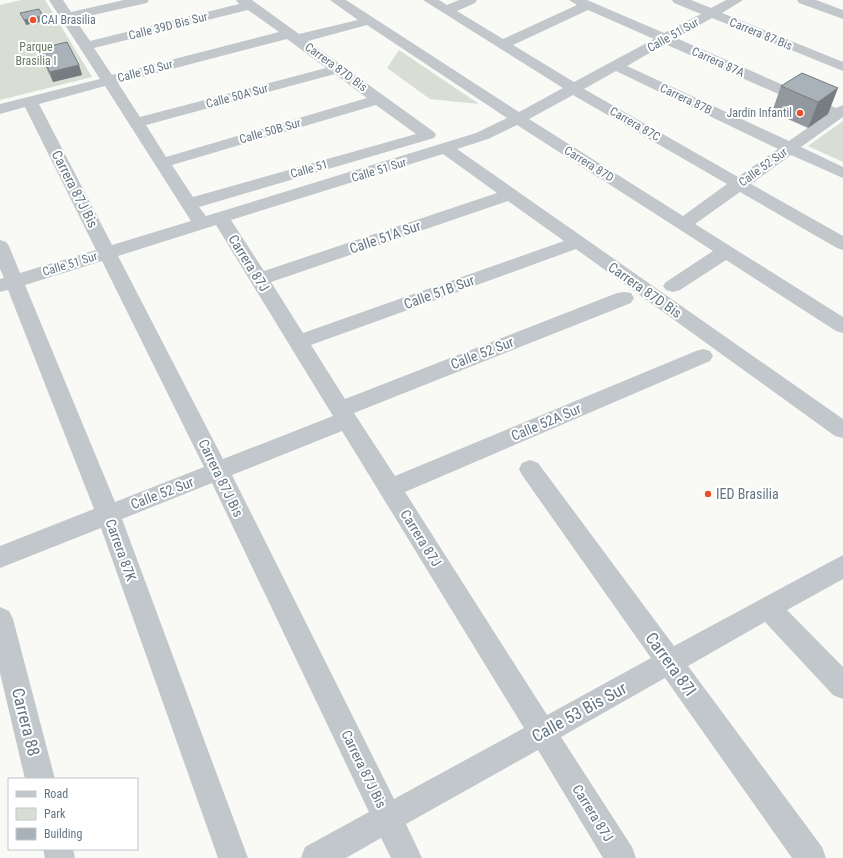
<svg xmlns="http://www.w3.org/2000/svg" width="843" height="858" font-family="'Roboto Condensed',sans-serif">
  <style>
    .green { fill: #d9ded5 }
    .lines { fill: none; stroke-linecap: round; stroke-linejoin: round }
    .minor { fill: #c2c7cb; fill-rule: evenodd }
    .wall { fill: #91999e }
    .shaded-wall { fill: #767d81 }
    .building { fill: #a9b2b8; stroke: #767d81 }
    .poi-dot { fill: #e95027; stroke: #fff; stroke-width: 1.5 }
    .labels { text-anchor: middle; stroke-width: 4; stroke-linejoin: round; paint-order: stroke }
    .far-poi-label { font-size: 12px; fill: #637582; stroke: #fff; text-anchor: start }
    .far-street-label { font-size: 12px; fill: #637582; stroke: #fff }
    .far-park-label { font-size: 12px; fill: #677a62; stroke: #fff }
    .street-label { font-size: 14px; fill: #637582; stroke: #fff }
    .poi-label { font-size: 14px; fill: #637582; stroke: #fff; text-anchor: start }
    .near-street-label { font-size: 17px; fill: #637582; stroke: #fff }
  </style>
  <rect width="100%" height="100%" fill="#f9f9f6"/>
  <g class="green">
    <polygon points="21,0 45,0 92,77 0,100 0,5"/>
    <polygon points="399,50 479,104 430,99 387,68"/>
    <polygon points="843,121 843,162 808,146"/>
  </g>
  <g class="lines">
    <g class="minor">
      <path d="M49,0h14l8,12 53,-12h25l-2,3 -72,16 15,22 149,-37 -3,-4h16l47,34 59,-14 -28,-20h16l173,112 44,-24 -140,-88h16l8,5 12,-5h18l-2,3 -18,8 46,28 74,-34 -8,-5h18l77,33 37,-19 -27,-11 -2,-3h19l20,8 15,-8h17l-21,13 121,49v9l-131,-53 -36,20 160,70 7,-3v12l-42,30 42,20v11l-52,-23 -40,29 92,52v14l-6,-2 -97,-56 -45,32 148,93v16l-7,-2 -110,-71 -46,30 -7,2 -7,-2 -3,-4 3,-4 47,-31 -196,-126 -29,14 -31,10 386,270v19l-8,-2 -259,-187 -265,96 34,54 272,-106 7,-1 7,1 3,5 -3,5 -277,110 41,63 301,-125 7,-2 7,2 3,5 -3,5 -305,131 142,223 104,-57 -129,-183 -3,-6 3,-6 8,-3 8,3 136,183 169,-91v24l-56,31 56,57v32l-10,-4 -68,-73 -77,44 134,181 4,11h-34l-127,-180 -104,59 71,110 4,11h-33l-65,-108 -132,74 16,34h-31l-10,-20 -35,20h-45l4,-11 64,-35 -157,-329 -90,36 126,339h-30l-117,-330 -101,40v-22l94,-37 -86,-219 -8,2v-13l4,-1 -4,-9v-29l6,2 3,4 11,27 76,-23 -71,-143 -25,7v-10l100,-25zM248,10l31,22 -167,43 -18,-27zM588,10l66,29 -80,43 -61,-37zM367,25l140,93 -31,15 -270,83 -7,-9 235,-69 2,-3 -2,-3 -126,-91zM287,39l39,29 -186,49 -22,-34zM665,44l161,71 -37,26 -162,-75zM616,71l162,78 -40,28 -154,-88zM335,74l32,24 -201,59 -20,-32zM105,86l86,135 -79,24 -73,-141zM573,95l154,89 -44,32 -154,-97zM376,105l40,29 -223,63 -21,-32zM443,154l54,39 -233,78 -33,-51zM508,201l56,40 -261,92 -32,-51zM216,225l117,191 -110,43 -105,-203zM102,261l102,206 -89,35 -90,-217zM342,431l182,297 -130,71 -162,-324z"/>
      <polygon points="797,0 816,0 843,10 843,19 799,3"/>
      <polygon points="0,607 9,611 13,619 55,779 25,779 0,673"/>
      <polygon points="43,849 73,849 75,858 45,858"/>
    </g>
  </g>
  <g class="wall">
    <polygon points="38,49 79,65 82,75 53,82 42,59"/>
    <polygon points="802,73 828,114 808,128 772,112 781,86"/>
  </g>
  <g class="shaded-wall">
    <polygon points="43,16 44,21 26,25 24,20"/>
    <polygon points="79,65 82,75 53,82 50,72"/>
    <polygon points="838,88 828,114 808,128 818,102"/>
  </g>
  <g class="building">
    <polygon points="39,9 43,16 24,20 20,13"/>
    <polygon points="67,42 79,65 50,72 38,49"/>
    <polygon points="802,73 838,88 818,102 781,86"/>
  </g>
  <g class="poi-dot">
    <circle cx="33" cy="20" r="4"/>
    <circle cx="800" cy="113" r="4"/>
    <circle cx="708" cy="494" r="4"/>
  </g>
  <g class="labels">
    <g class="far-poi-label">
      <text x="41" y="24">CAI Brasilia</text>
      <text x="792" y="117" text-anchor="end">Jardin Infantil</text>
    </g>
    <g class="far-street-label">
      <text transform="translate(168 26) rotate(-14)" y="4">Calle 39D Bis Sur</text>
      <text transform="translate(761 34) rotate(22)" y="4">Carrera 87 Bis</text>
      <text transform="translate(673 35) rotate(-29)" y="4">Calle 51 Sur</text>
      <text transform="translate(718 62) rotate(24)" y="4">Carrera 87A</text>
      <text transform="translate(336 67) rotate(36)" y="4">Carrera 87D Bis</text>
      <text transform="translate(145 71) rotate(-15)" y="4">Calle 50 Sur</text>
      <text transform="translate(237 96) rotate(-15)" y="4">Calle 50A Sur</text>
      <text transform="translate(686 99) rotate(25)" y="4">Carrera 87B</text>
      <text transform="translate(635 124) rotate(30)" y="4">Carrera 87C</text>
      <text transform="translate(270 131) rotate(-16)" y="4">Calle 50B Sur</text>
      <text transform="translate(589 164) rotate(32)" y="4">Carrera 87D</text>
      <text transform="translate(763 167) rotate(-36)" y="4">Calle 52 Sur</text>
      <text transform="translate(309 169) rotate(-16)" y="4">Calle 51</text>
      <text transform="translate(379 170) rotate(-17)" y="4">Calle 51 Sur</text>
      <text transform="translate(70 264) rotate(-17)" y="4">Calle 51 Sur</text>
    </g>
    <g class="far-park-label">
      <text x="36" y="51">Parque<tspan x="36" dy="14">Brasilia I</tspan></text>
    </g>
    <g class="street-label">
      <text transform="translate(75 189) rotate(63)" y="5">Carrera 87J Bis</text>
      <text transform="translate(385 237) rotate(-19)" y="5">Calle 51A Sur</text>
      <text transform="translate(249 263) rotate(58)" y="5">Carrera 87J</text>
      <text transform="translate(645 290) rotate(35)" y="5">Carrera 87D Bis</text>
      <text transform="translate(439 292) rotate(-20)" y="5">Calle 51B Sur</text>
      <text transform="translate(482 353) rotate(-21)" y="5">Calle 52 Sur</text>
      <text transform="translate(546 422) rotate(-23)" y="5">Calle 52A Sur</text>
      <text transform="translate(221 478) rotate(64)" y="5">Carrera 87J Bis</text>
      <text transform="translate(162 493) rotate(-21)" y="5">Calle 52 Sur</text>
      <text transform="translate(421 538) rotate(58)" y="5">Carrera 87J</text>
      <text transform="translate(121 550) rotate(70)" y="5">Carrera 87K</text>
      <text transform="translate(364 769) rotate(64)" y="5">Carrera 87J Bis</text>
      <text transform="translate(593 813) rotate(58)" y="5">Carrera 87J</text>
    </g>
    <g class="poi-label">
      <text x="716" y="499">IED Brasilia</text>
    </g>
    <g class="near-street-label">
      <text transform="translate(671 664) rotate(54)" y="6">Carrera 87I</text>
      <text transform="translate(579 712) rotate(-29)" y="6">Calle 53 Bis Sur</text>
      <text transform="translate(26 722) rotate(76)" y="6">Carrera 88</text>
    </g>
  </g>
  <rect x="8" y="778" width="130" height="72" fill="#ffffff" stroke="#c1c8cd"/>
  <rect x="16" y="791" width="20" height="6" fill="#c2c7cb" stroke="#c1c8cd"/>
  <text x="44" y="798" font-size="12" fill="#637582">Road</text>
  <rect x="16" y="808" width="20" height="12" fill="#d9ded5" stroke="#c1c8cd"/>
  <text x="44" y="818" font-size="12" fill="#637582">Park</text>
  <rect x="16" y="828" width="20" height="12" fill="#a9b2b8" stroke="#c1c8cd"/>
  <text x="44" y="838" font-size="12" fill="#637582">Building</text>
</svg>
